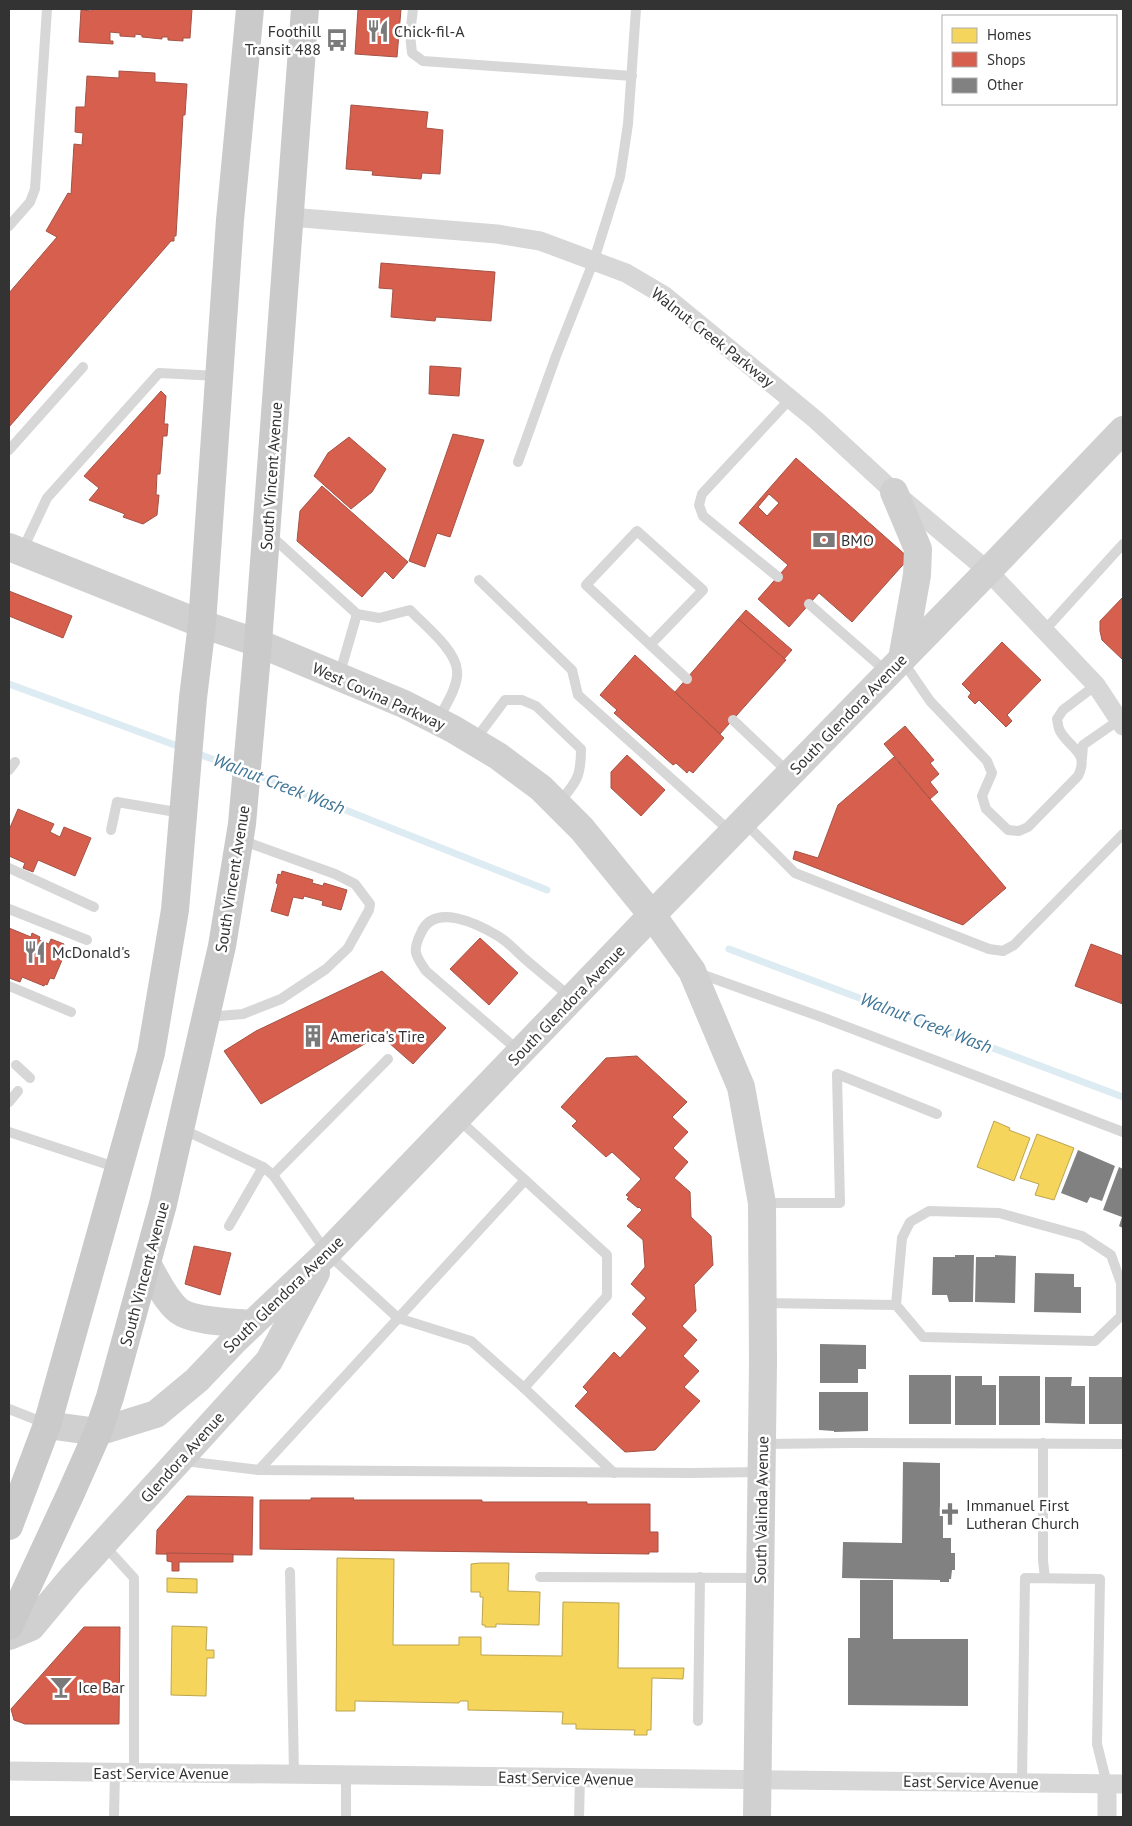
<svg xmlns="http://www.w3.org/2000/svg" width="1132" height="1826" font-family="'PT Sans',sans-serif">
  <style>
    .homes { fill: #f6d55c; stroke: #bca450 }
    .shops { fill: #d6604d; stroke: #a55245; fill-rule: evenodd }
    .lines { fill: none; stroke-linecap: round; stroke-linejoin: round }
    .stream { stroke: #ddebf3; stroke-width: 7 }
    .building { fill: #818181 }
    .lane { stroke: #d7d7d7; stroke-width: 10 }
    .street { stroke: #d7d7d7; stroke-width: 19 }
    .secondary { stroke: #d0d0d0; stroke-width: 28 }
    .primary { stroke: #cacaca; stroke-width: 28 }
    .labels { text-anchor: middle; stroke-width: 5; stroke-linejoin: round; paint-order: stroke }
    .poi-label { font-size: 16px; fill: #333; stroke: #fff; text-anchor: start }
    .street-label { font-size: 16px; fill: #333; stroke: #fff }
    .water-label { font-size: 18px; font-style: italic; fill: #3f7597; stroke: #fff }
  </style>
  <rect width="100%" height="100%" fill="#fff"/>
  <g class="homes">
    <polygon points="994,1121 1010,1128 1009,1130 1030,1138 1014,1181 977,1167"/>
    <polygon points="1037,1134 1074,1148 1054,1200 1035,1195 1039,1184 1020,1178"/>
    <polygon points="337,1558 394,1559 393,1645 459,1645 459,1637 481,1637 481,1655 562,1656 563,1602 619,1603 618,1668 684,1668 683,1679 652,1678 651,1730 647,1730 647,1735 634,1735 635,1730 576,1729 576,1724 562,1724 563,1712 468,1710 468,1701 460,1701 459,1703 355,1701 355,1711 336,1711"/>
    <polygon points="480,1563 509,1563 508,1591 540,1592 539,1625 496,1624 496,1627 485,1627 485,1625 482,1625 483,1597 480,1597 480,1592 471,1592 471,1564"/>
    <polygon points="167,1578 197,1579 197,1593 167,1592"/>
    <polygon points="172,1626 207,1627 206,1650 214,1650 214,1658 207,1658 206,1696 171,1695"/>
  </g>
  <g class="shops">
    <polygon points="92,9 192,9 190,38 183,38 183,41 168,40 168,37 162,37 162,39 142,37 142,35 135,34 135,37 120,36 120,33 110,32 110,41 113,41 113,44 79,42 81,10 92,11"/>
    <polygon points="358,9 401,9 397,57 355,54"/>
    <polygon points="119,71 155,73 155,82 187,84 185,115 183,115 176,236 174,236 174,241 171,241 9,427 9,293 57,237 46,231 68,193 71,194 74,144 82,145 83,133 75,132 76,107 85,107 87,76 119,78"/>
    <polygon points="351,105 428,112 426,128 443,130 440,174 422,173 421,179 372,175 373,171 346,169"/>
    <polygon points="381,263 495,272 491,321 436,317 435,321 391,317 393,289 379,288"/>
    <polygon points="430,366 461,368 459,396 429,394"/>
    <polygon points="161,391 166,396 164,424 168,424 167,436 163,436 160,474 157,474 156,495 159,495 157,515 143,524 123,517 125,514 89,500 99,488 84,476"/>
    <polygon points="453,434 484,440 450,537 437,533 425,567 409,561"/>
    <polygon points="349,437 386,469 372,492 351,509 314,476 328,453"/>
    <path d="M796,458l113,100 -57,64 -33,-29 -30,34 -31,-28 30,-34 -49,-42zM769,494l10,9 -12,13 -9,-9z"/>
    <polygon points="322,486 408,562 393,579 385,571 362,597 297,541 300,511"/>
    <polygon points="9,591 72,616 63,638 9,616"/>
    <polygon points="1123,597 1123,660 1102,640 1100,631 1100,621"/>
    <polygon points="746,610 792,650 784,659 738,619"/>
    <polygon points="738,619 786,660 720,734 675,692"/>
    <polygon points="1002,642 1041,680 1007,715 1012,721 1006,727 979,700 975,704 968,697 971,693 962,684"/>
    <polygon points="635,655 724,738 693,773 689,770 687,773 676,763 673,765 614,713 617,710 600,695"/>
    <polygon points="905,726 934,760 930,763 939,774 930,782 938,792 930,799 884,744"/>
    <polygon points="627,755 665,790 641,816 611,788 611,772"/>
    <polygon points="894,757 1006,888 963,925 793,859 795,851 818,858 838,805"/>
    <polygon points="18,809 54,824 50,832 60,837 64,827 91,838 75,876 38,860 33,872 23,868 25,863 9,856 9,830"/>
    <polygon points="282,871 313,880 312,883 323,886 324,883 347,890 341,910 322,905 323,901 304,896 303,899 293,897 288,916 271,911 278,884 276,883 278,874 281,875"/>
    <polygon points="9,928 31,937 32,933 40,937 39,940 49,944 51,939 64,944 58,959 62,960 54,979 50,978 47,985 45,984 44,986 22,977 20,982 9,978"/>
    <polygon points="480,938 518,973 489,1005 450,969"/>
    <polygon points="1091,944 1123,956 1123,1004 1075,986"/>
    <polygon points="382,971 446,1028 413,1064 380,1035 261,1104 224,1051 256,1031"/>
    <polygon points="637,1056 687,1102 672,1117 688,1132 673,1148 688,1162 674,1178 690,1192 691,1217 711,1236 713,1265 694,1285 696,1311 682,1326 697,1340 683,1356 699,1371 684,1387 700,1401 655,1450 625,1452 575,1406 588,1392 583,1387 614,1352 620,1358 647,1328 632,1314 646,1298 631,1284 645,1267 643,1240 627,1226 642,1210 639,1207 638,1208 627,1199 629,1197 626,1195 641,1179 612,1152 606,1157 572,1126 577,1121 561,1107 606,1058"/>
    <polygon points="194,1246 231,1253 220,1295 185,1284"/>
    <polygon points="187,1496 253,1497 252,1555 156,1554 157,1530"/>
    <polygon points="311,1498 354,1498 353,1500 482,1500 482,1502 587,1502 587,1504 650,1504 650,1532 658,1532 658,1552 649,1552 649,1554 260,1549 260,1500 311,1500"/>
    <polygon points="167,1553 233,1554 233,1562 179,1562 179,1571 172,1571 172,1562 167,1561"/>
    <polygon points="84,1627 120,1627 119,1724 25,1724 14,1720 11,1709"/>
  </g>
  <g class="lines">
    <g class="stream">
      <polyline points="9,684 183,748"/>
      <polyline points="193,752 242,770"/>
      <polyline points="252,773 547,890"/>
      <polyline points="729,949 1123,1097"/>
    </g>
  </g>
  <g class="building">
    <polygon points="1078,1150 1115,1166 1102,1201 1090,1197 1087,1203 1061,1193"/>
    <polygon points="1119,1167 1123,1169 1123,1228 1119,1226 1122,1217 1103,1210"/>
    <polygon points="955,1255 974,1255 973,1302 949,1302 947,1295 932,1295 933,1257 955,1257"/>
    <polygon points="995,1255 1016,1256 1015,1303 975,1302 976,1257 995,1257"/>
    <polygon points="1035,1273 1074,1274 1074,1287 1081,1287 1081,1313 1034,1312"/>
    <polygon points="820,1344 866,1345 866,1369 858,1369 858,1383 820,1383"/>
    <rect x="909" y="1375" width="42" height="49"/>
    <polygon points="955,1376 982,1376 982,1385 996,1385 996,1425 955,1425"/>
    <rect x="999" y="1376" width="41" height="49"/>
    <polygon points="1045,1377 1072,1377 1071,1386 1085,1386 1085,1424 1045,1423"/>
    <rect x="1089" y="1377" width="34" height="47"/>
    <polygon points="819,1392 868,1392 868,1431 834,1432 834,1431 819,1430"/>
    <polygon points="903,1462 940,1463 940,1509 943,1509 943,1538 951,1538 951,1553 955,1553 955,1570 952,1570 951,1579 949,1579 949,1582 940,1582 940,1580 842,1578 843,1542 902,1543"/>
    <polygon points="860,1580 893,1580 893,1639 968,1639 968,1706 848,1705 848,1638 860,1638"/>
  </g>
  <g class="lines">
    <g class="lane">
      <polyline points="413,9 410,34 412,53 423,61 632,76"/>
      <polyline points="9,226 30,202 35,189 47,9"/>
      <polyline points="9,450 83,367"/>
      <polyline points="518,462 556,356 594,260 620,177 628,124 636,9"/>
      <path d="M269,534l88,80 22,4 31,-8c14,15 45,39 47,60 2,16 -12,36 -19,50"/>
      <polyline points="22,551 47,498 159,373 218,376"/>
      <polyline points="778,577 703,516 699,505 702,494 790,399"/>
      <polyline points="479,580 572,670 578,695 731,832"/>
      <polyline points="809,604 888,673"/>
      <polyline points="1044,631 1123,544"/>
      <polyline points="650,645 703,590 637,531 586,585 687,679"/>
      <path d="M902,660l28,41 57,60 5,12 -10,23 4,13 22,21 11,1 9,-4 50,-51c12,-24 -8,-27 -18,-45 -2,-3 -2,-8 -3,-12l6,-9 33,-25"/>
      <polyline points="339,676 357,614"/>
      <polyline points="733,720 789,773"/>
      <path d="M475,740l30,-40h17l14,6 45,43c0,29 -5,33 -22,54"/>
      <polyline points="1082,758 1083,745 1119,720"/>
      <polyline points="9,770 15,762"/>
      <polyline points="744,822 795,873 989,949 1003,951 1014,945 1123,834"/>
      <polyline points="111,830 117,802 182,813"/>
      <polyline points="9,868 94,907"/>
      <polyline points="9,909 87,940"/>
      <polyline points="698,973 824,1018 1123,1132"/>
      <polyline points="9,986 71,1012"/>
      <polyline points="207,1017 243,1014 281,999 326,969 348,948 369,910 370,904 355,884 335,874 241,840"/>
      <path d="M520,1052l-94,-81c-11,-16 -14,-20 -5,-38 13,-31 57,-9 77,3 10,6 18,15 27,23 15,13 31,26 47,39"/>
      <polyline points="16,1065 30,1078"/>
      <polyline points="9,1102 18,1091"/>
      <polyline points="458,1119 525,1180"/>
      <polyline points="182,1129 263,1167 273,1175 327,1253 398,1318 471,1341 524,1388"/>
      <polyline points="9,1132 118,1168"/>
      <polyline points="273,1175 388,1059"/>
      <polyline points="763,1203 840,1203 837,1074 937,1114"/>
      <polyline points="229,1226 263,1167"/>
      <polyline points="763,1303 896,1305 923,1337 1095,1341 1121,1316 1121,1283 1111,1255 1082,1236 999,1213 929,1211 910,1222 902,1238 896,1305"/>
      <polyline points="9,1409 47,1424"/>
      <polyline points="1043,1443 1043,1561 1045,1578"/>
      <polyline points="763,1444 850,1443 1123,1444"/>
      <polyline points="184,1461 259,1470 692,1473 761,1472"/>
      <polyline points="259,1470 525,1180 607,1255 607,1296 524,1388 614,1473"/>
      <polyline points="104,1545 134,1578 134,1773"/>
      <polyline points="290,1572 294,1773"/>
      <polyline points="540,1577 759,1578"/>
      <polyline points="698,1721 700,1577"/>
      <polyline points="1022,1783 1025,1578 1100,1579 1097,1744 1107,1784"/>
      <polyline points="114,1817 115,1772"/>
      <polyline points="346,1817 346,1775"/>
      <polyline points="579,1817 580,1778"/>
    </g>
    <g class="street">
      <polyline points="290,217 497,234 540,241 626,273 665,296 816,420 894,492 988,571 1096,685 1123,726"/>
      <polyline points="9,1771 1123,1784"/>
      <polyline points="1107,1784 1107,1817"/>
    </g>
    <g class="secondary">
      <polyline points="894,492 918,549 917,575 902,659"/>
      <polyline points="9,547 202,624 258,643 404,704 453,729 498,756 541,788 582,829 652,915 692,971 741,1087 762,1203 763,1363 757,1817"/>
      <path d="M147,1263c8,15 19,38 32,48 15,11 54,11 73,13"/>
      <polyline points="47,1425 98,1432 156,1414 197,1380 234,1341 327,1253 652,915 988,571 1123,430"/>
      <polyline points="9,1636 31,1627 71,1579 269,1361 316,1273"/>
    </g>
    <g class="primary">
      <polyline points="9,1526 47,1425 151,1053 175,910 193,698 202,624 230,220 250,9"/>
      <polyline points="9,1626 70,1495 98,1432 110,1397 163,1204 222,946 242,824 258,643 305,9"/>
    </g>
  </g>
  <defs>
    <symbol id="restaurant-bare" viewBox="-9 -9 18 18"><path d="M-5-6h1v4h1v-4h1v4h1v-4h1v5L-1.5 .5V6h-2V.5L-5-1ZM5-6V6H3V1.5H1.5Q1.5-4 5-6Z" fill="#7a7a7a" stroke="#fff" stroke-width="2.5" paint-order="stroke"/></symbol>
    <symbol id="bus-bare" viewBox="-9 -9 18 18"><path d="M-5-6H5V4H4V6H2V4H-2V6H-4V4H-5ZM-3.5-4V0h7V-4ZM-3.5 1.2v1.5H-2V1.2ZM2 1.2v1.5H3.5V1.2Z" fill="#7a7a7a" stroke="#fff" stroke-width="2.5" paint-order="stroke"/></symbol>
    <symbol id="bank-bare" viewBox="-9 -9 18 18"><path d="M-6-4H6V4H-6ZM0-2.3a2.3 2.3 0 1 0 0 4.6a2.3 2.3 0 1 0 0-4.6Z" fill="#7a7a7a" stroke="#fff" stroke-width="2.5" paint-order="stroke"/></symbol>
    <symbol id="building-bare" viewBox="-9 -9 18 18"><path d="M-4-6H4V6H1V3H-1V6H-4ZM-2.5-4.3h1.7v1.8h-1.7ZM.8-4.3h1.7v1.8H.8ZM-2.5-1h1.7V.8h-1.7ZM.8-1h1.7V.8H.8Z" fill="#7a7a7a" stroke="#fff" stroke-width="2.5" paint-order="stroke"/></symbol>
    <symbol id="church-bare" viewBox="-9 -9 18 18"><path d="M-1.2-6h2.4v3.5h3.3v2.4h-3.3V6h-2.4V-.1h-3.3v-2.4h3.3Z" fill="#7a7a7a" stroke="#fff" stroke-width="2.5" paint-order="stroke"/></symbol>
    <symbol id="bar-bare" viewBox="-9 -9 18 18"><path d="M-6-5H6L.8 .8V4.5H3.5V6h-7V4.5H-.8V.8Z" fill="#7a7a7a" stroke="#fff" stroke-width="2.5" paint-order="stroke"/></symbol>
  </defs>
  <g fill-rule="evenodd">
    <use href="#restaurant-bare" x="362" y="15" width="32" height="32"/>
    <use href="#bus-bare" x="321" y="24" width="32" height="32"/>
    <use href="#bank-bare" x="808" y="524" width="32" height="32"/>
    <use href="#restaurant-bare" x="19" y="936" width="32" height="32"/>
    <use href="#building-bare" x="297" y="1020" width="32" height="32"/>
    <use href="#church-bare" x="934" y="1498" width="32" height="32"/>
    <use href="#bar-bare" x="45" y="1671" width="32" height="32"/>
  </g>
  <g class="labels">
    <g class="poi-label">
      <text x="321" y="37" text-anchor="end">Foothill<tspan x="321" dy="18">Transit 488</tspan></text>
      <text x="394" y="37">Chick-fil-A</text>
      <text x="841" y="546">BMO</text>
      <text x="52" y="958">McDonald's</text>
      <text x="330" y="1042">America's Tire</text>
      <text x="966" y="1511">Immanuel First<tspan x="966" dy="18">Lutheran Church</tspan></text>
      <text x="78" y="1693">Ice Bar</text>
    </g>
    <g class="street-label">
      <text transform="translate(713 337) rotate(38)" y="6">Walnut Creek Parkway</text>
      <text transform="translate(271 476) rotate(-86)" y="6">South Vincent Avenue</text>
      <text transform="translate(379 696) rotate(24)" y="6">West Covina Parkway</text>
      <text transform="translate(848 714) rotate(-46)" y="6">South Glendora Avenue</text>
      <text transform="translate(232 879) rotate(-81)" y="6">South Vincent Avenue</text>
      <text transform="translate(566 1005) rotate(-46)" y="6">South Glendora Avenue</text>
      <text transform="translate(144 1274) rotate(-75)" y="6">South Vincent Avenue</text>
      <text transform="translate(283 1294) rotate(-44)" y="6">South Glendora Avenue</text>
      <text transform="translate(182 1457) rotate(-48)" y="6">Glendora Avenue</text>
      <text transform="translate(761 1510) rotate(-89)" y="6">South Valinda Avenue</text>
      <text x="161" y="1779">East Service Avenue</text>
      <text transform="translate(566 1778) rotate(1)" y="6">East Service Avenue</text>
      <text transform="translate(971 1782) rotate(1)" y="6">East Service Avenue</text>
    </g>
    <g class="water-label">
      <text transform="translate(279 784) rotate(21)" y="6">Walnut Creek Wash</text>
      <text transform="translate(926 1023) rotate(21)" y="6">Walnut Creek Wash</text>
    </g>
  </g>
  <rect width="1132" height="1826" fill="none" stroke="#333333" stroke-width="20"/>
  <rect x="942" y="15" width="175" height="90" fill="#ffffff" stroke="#adadad"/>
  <rect x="952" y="28" width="25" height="15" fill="#f6d55c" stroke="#adadad"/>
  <text x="987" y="40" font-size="15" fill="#333333">Homes</text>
  <rect x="952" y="52" width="25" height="15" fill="#d6604d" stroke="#adadad"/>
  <text x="987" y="65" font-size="15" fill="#333333">Shops</text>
  <rect x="952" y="78" width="25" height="15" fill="#818181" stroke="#adadad"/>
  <text x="987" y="90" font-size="15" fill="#333333">Other</text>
</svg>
